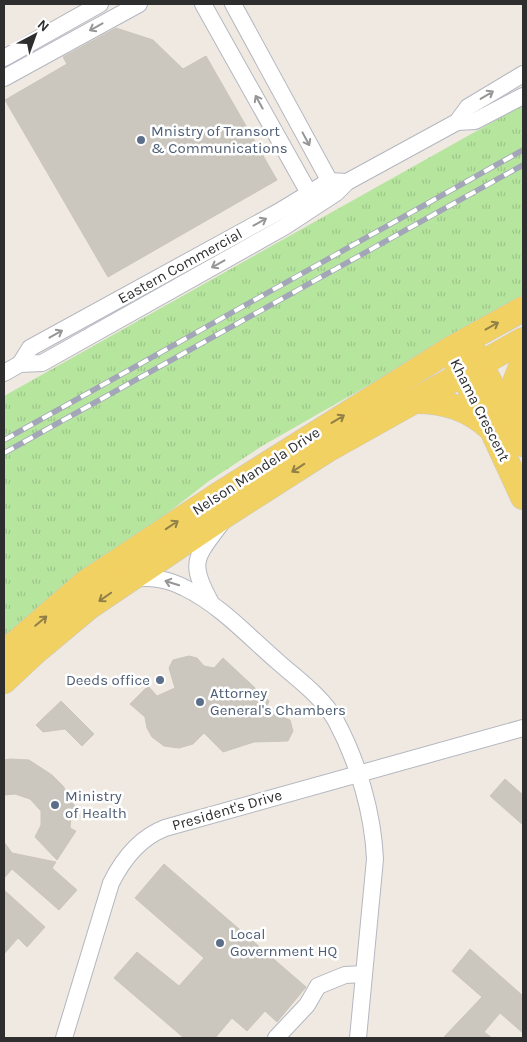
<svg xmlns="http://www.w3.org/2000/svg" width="527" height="1042" font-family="Karla,sans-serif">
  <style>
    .grass { fill: url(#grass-tufts) }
    .building { fill: #cbc7bf; stroke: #cbc5ba }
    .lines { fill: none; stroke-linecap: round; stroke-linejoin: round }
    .minor-casing { stroke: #b4b7c1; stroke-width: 18 }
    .primary-casing { stroke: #c9c9c9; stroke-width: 26 }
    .minor { stroke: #fff; stroke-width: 16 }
    .primary { stroke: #f2d163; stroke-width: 25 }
    .rail-casing { stroke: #a3a6b8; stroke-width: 5.5 }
    .rail { stroke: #fff; stroke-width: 4; stroke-dasharray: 11; stroke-linecap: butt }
    .oneway { stroke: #969696 }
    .oneway2 { stroke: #908048 }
    .service-dot { fill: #5c6f8a; stroke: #fff; stroke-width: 2 }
    .labels { text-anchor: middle; stroke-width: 5; stroke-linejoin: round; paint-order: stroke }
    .service-label { font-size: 15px; fill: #4e5e75; stroke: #fff; text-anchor: start }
    .street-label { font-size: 15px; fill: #2e2e2e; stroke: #fff }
  </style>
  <defs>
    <pattern id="grass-tufts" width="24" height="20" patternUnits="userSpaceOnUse" patternTransform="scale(1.25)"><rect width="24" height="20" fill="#b6e59e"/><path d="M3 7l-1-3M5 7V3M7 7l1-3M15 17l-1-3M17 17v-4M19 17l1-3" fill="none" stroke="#9dc588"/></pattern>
  </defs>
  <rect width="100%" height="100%" fill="#efe9e1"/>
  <polygon class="grass" points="523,105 523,297 262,446 209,481 4,640 4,396"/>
  <g class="building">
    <polygon points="116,28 153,40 183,69 206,56 277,180 108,277 5,100 67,64 63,57"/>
    <polygon points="189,656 197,658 204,666 214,668 223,658 269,701 264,714 278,715 290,720 293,731 288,741 254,742 223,752 204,733 193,744 179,748 164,746 152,737 147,728 145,717 130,704 148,686 157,696 175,688 169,668 173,660"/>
    <polygon points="61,701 94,734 82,746 65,729 43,732 36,725"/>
    <polygon points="10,759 29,760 52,775 63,786 78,812 71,816 70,828 76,831 57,860 35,837 41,825 41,811 30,799 15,794 4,795 4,760"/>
    <polygon points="505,779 523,795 523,825 490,796"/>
    <polygon points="4,842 12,853 56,862 52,868 77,890 59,910 12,869 4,878"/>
    <polygon points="164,864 306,987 277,1022 265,1011 247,1031 232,1018 215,1038 184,1038 114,978 137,952 179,986 204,958 135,898"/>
    <polygon points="4,890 45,927 27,947 18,938 4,954"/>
    <polygon points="470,949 523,996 523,1033 500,1013 484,1032 492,1038 443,1038 482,997 452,971"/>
  </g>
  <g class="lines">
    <defs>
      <g id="minor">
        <polyline points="203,4 314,202"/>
        <polyline points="233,4 335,191"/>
        <polyline points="4,58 100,4"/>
        <polyline points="4,78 139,4"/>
        <polyline points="457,122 475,121 523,96"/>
        <polyline points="20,364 30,348 280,211 329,181 347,182"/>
        <polyline points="4,373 20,364 42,363 284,227 336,193 347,182 457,122 468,107 523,74"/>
        <path d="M134,579c17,-3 36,1 51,9 35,17 63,48 92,73 20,18 46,36 59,60 22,41 37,92 39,138l-17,179"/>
        <path d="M210,601c-21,-38 -15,-43 10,-76"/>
        <path d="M64,1038l47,-155c12,-24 28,-45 54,-55l358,-100"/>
        <polyline points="276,1038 307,1005 318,986 345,975 364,974"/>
      </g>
      <g id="primary">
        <polyline points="472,349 523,444"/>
        <polyline points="455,360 493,432 523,497"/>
        <path d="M415,401c29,0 53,7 75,27"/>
        <polyline points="512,420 515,382 523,362"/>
        <polyline points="4,653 85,583 218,495 449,350 523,309"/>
        <polyline points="4,681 34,653 89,607 230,512 327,450 523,340"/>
      </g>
    </defs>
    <use href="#minor" class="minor-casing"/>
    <use href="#primary" class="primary-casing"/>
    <use href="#minor" class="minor"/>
    <use href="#primary" class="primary"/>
    <defs>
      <g id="rail">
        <polyline points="4,440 523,150"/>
        <polyline points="4,453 523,165"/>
      </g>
    </defs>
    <use href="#rail" class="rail-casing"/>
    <use href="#rail" class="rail"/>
  </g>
  <defs><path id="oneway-shaft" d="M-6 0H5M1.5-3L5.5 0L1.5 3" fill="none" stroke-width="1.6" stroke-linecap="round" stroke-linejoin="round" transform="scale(1.25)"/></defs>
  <g class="oneway">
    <use href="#oneway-shaft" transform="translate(96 27) rotate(151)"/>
    <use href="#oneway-shaft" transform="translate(487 95) rotate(-31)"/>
    <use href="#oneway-shaft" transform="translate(259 102) rotate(-119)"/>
    <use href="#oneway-shaft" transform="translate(306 139) rotate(62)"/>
    <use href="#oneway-shaft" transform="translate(260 222) rotate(-29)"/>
    <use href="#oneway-shaft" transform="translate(218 264) rotate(151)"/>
    <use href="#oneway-shaft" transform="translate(56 334) rotate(-29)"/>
    <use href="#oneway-shaft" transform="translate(172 583) rotate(-163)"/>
  </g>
  <g class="oneway2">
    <use href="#oneway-shaft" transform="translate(492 326) rotate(-29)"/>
    <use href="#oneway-shaft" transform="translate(338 419) rotate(-31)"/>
    <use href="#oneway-shaft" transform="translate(298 468) rotate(147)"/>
    <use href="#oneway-shaft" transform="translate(172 525) rotate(-34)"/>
    <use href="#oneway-shaft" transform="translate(105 597) rotate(145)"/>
    <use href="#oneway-shaft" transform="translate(41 621) rotate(-40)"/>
  </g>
  <g class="service-dot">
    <circle cx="141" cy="140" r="5"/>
    <circle cx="160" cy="680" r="5"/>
    <circle cx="200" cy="702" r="5"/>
    <circle cx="55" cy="805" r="5"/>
    <circle cx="220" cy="943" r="5"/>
  </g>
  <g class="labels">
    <g class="service-label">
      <text x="151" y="136">Mnistry of Transort<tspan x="151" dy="17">&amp; Communications</tspan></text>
      <text x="150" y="685" text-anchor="end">Deeds office</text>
      <text x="210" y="698">Attorney<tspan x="210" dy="17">General's Chambers</tspan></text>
      <text x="65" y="801">Ministry<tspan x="65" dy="17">of Health</tspan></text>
      <text x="230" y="939">Local<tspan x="230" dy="17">Government HQ</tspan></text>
    </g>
    <g class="street-label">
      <text transform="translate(180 266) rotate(-29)" y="5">Eastern Commercial</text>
      <text transform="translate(480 410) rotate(63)" y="5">Khama Crescent</text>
      <text transform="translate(256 471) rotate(-33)" y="5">Nelson Mandela Drive</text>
      <text transform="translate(227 810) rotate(-16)" y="5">President's Drive</text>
    </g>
  </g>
  <rect width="527" height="1042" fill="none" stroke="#2e2e2e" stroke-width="10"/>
  <g transform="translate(35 35) rotate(41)" stroke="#ffffff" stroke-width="4" paint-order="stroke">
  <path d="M0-4L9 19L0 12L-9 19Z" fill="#2e2e2e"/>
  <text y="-8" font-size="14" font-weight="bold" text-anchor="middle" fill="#2e2e2e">N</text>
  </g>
</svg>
